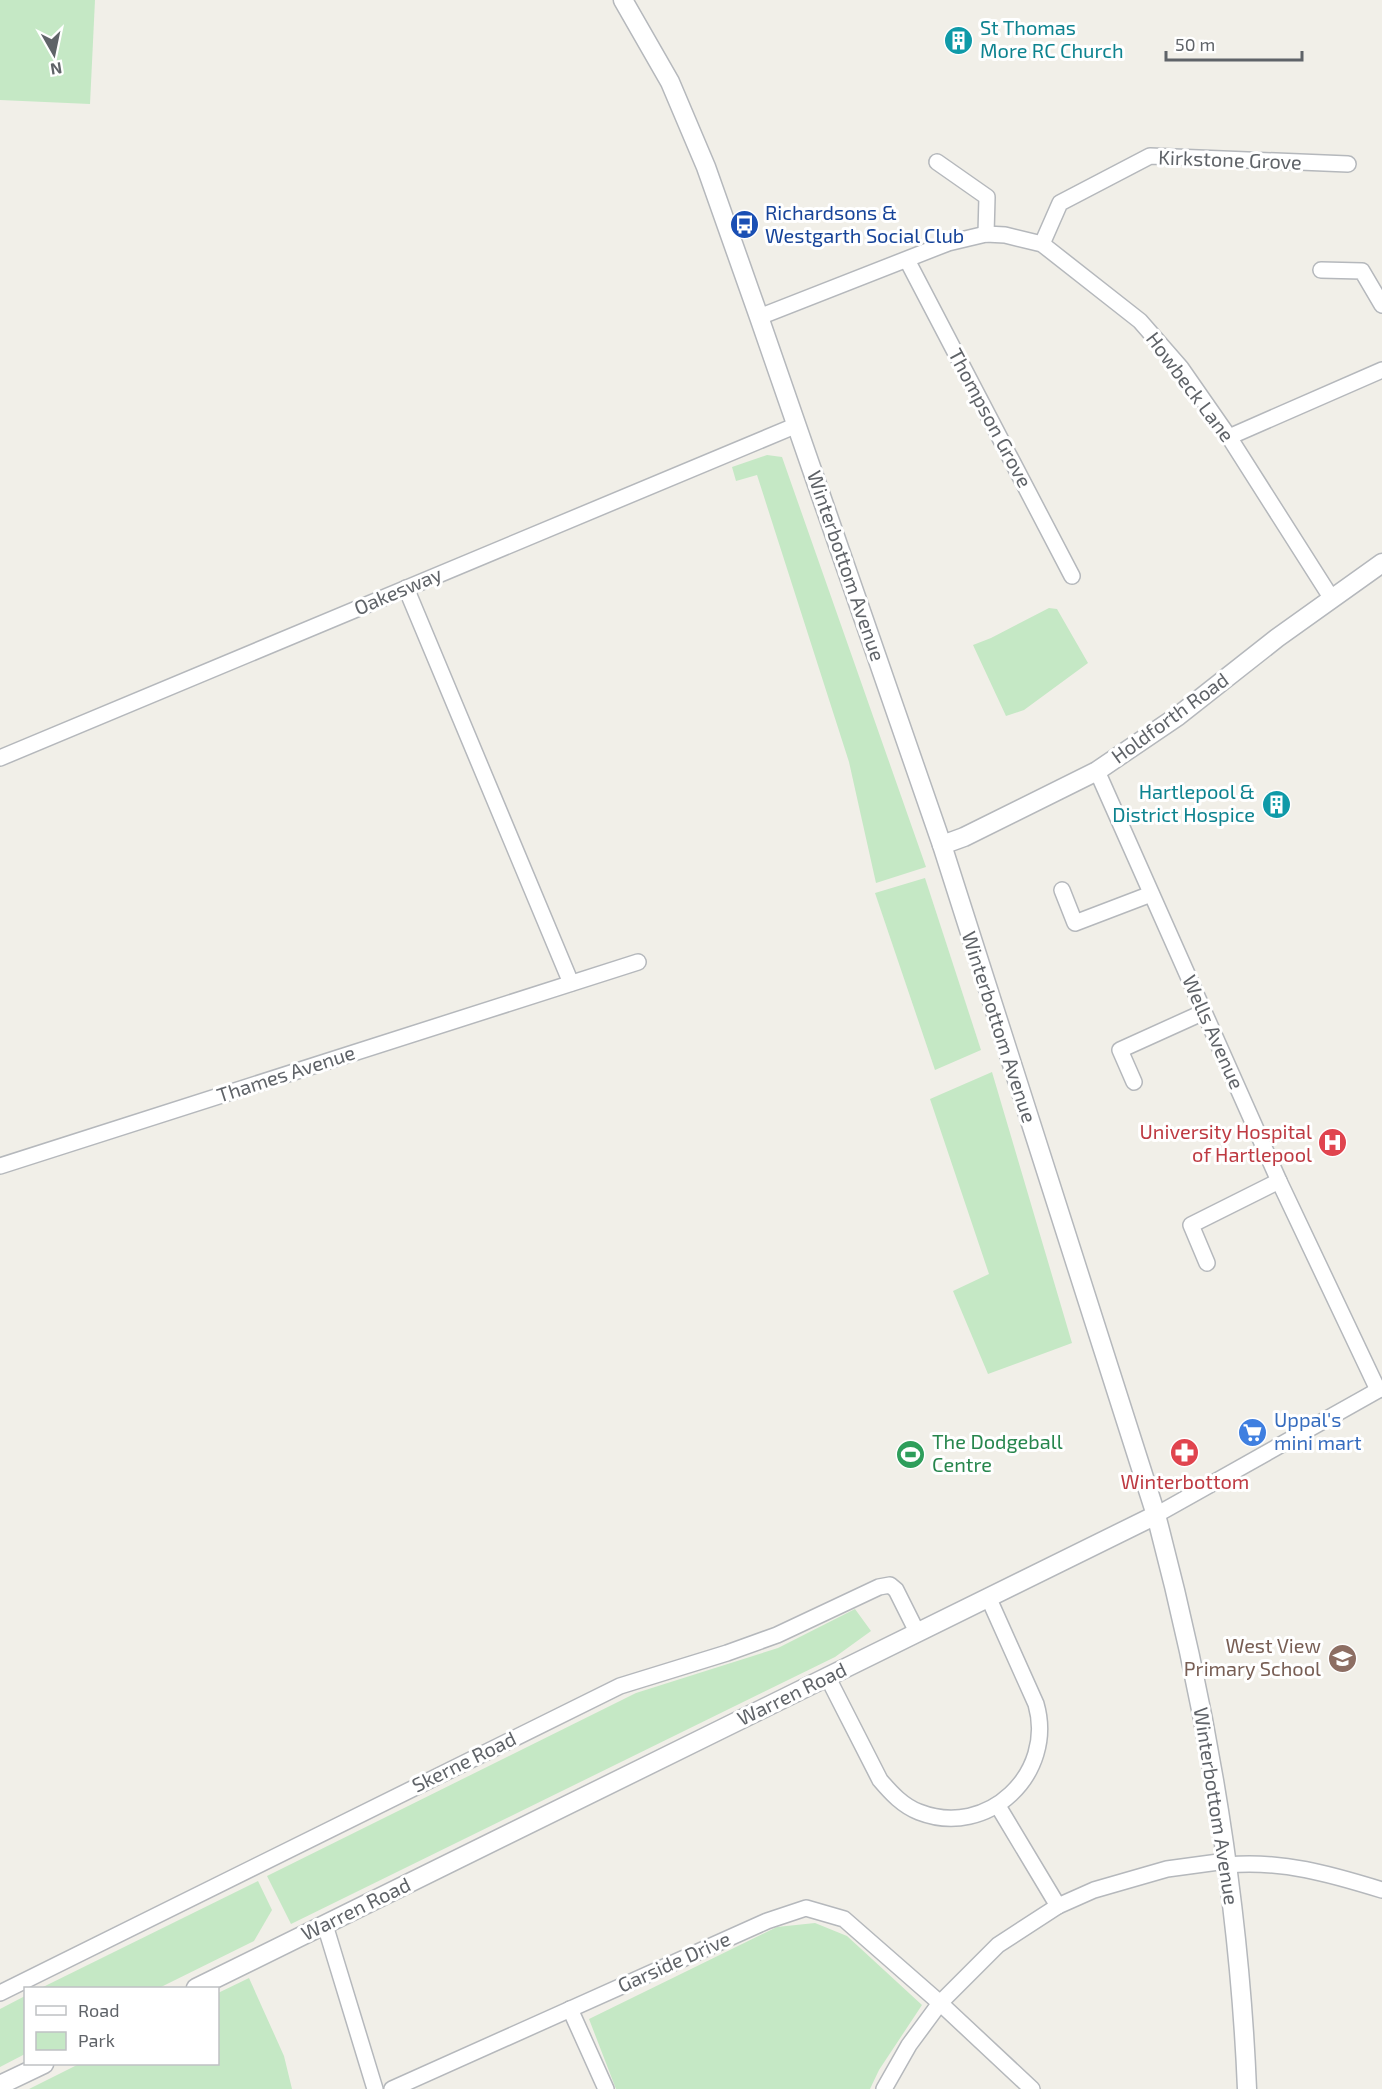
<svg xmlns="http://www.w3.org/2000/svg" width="1382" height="2089" font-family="'Exo 2',sans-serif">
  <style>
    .green { fill: #c5e8c5 }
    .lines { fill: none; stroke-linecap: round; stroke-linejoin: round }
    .minor-casing { stroke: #b5b8bc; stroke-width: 18 }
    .tertiary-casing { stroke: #b5b8bc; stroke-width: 21 }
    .minor { stroke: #fff; stroke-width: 15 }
    .tertiary { stroke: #fff; stroke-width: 18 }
    .labels { text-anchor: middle; stroke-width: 6; stroke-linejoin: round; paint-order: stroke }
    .culture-label { font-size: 20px; fill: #0d838f; stroke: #fff; text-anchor: start }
    .street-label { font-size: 20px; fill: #5f6368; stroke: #fff }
    .transit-label { font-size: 20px; fill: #164399; stroke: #fff; text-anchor: start }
    .health-label { font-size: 20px; fill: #be3a42; stroke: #fff; text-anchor: end }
    .shop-label { font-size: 20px; fill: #366cbe; stroke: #fff; text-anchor: start }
    .leisure-label { font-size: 20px; fill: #27864d; stroke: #fff; text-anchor: start }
    .education-label { font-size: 20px; fill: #785e54; stroke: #fff; text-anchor: end }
  </style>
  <rect width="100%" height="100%" fill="#f1efe8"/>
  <g class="green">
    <polygon points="0,0 95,0 90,104 0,100"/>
    <polygon points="767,455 782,457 926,867 876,883 849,762 757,475 736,481 732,467"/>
    <polygon points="1049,608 1057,609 1088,663 1024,710 1006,716 973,645 991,638"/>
    <polygon points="925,878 981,1050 935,1070 875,893"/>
    <polygon points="992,1072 1072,1343 988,1374 953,1291 989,1274 930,1099"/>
    <polygon points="855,1609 871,1631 835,1657 291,1924 267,1876 636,1693 778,1648"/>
    <polygon points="258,1881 272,1910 254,1941 159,1988 41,1988"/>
    <polygon points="815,1923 847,1936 922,2005 879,2070 870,2089 616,2089 589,2019 777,1927"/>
    <polygon points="249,1978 284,2056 292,2089 29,2089 79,2064 218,2064 218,1993"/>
    <polygon points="25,1996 25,2054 0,2067 0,2009"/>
  </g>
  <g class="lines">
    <defs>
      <g id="minor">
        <polyline points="937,162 987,197 986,234"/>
        <polyline points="1042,244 1060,203 1150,156 1348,164"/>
        <polyline points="907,260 1072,576"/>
        <polyline points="1321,270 1362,271 1382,305"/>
        <polyline points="759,317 948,243 986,234 1005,235 1042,244 1140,321 1181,368 1229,437 1332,599"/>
        <polyline points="1229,437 1382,370"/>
        <polyline points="406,588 571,983"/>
        <polyline points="0,758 797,425"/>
        <polyline points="1097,771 1279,1181 1378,1390"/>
        <polyline points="1062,890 1075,923 1151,894"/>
        <polyline points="1134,1082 1120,1050 1204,1012"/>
        <polyline points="0,1166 638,962"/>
        <polyline points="1207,1263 1191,1225 1279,1181"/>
        <polyline points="1156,1515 1382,1388"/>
        <path d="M827,1676l53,104c11,13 23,26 39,32 69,27 137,-39 117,-108l-47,-105"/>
        <polyline points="998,1806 1058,1906"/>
        <path d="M1227,1865c55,-5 103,9 155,25"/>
        <polyline points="325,1925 375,2089"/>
        <polyline points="0,1993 620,1686 727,1653 777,1635 879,1587 890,1585 896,1590 917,1632"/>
        <polyline points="570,2009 606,2089"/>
        <polyline points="392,2089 767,1921 806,1908 844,1919 940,2003 1032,2089"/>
        <polyline points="884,2089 909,2045 940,2003 998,1945 1058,1906 1094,1890 1167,1869 1226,1861"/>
      </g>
      <g id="tertiary">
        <path d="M623,0l47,82 36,85 53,150 183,528 214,670c50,188 83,380 91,574"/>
        <polyline points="942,845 964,837 1097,771 1178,716 1277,638 1382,563"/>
        <polyline points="196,1988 1156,1515"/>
        <polyline points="0,2085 44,2064"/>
      </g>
    </defs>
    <use href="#minor" class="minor-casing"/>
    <use href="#tertiary" class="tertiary-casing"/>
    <use href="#minor" class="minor"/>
    <use href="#tertiary" class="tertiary"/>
  </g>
  <defs>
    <symbol id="building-disc" viewBox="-11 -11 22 22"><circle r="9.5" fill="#0f9aa8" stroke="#fff"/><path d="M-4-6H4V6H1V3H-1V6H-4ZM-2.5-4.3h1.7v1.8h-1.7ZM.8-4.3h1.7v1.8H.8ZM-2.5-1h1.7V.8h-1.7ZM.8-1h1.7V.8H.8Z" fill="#fff"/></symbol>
    <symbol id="bus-disc" viewBox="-11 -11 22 22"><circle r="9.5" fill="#1a4fb4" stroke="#fff"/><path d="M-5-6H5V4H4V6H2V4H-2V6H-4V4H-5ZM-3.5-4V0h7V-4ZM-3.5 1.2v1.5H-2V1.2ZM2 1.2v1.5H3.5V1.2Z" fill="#fff"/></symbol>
    <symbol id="hospital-disc" viewBox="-11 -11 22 22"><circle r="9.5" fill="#e0444e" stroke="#fff"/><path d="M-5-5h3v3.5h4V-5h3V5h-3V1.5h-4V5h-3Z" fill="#fff"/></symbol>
    <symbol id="supermarket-disc" viewBox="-11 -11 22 22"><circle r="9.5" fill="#3f7fe0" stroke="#fff"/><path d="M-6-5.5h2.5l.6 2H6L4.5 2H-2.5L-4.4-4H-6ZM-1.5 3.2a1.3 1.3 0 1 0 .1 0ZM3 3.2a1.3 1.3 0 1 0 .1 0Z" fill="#fff"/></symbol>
    <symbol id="pharmacy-disc" viewBox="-11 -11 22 22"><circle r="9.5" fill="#e0444e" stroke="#fff"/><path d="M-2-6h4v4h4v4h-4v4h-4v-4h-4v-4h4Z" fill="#fff"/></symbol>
    <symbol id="stadium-disc" viewBox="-11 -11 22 22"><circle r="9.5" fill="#2e9e5b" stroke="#fff"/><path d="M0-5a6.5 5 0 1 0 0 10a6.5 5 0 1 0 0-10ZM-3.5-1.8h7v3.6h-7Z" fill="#fff"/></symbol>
    <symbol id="school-disc" viewBox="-11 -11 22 22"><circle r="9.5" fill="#8d6e63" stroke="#fff"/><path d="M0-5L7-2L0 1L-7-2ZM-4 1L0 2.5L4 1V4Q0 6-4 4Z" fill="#fff"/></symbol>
  </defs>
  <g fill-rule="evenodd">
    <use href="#building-disc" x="942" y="24" width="33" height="33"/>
    <use href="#bus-disc" x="728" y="208" width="33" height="33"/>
    <use href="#building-disc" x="1260" y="788" width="33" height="33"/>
    <use href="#hospital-disc" x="1316" y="1126" width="33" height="33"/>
    <use href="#supermarket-disc" x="1236" y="1416" width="33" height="33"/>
    <use href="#pharmacy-disc" x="1168" y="1436" width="33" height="33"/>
    <use href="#stadium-disc" x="894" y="1438" width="33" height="33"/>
    <use href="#school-disc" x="1326" y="1642" width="33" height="33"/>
  </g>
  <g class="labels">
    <g class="culture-label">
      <text x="980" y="35">St Thomas<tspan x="980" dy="23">More RC Church</tspan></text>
      <text x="1255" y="799" text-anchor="end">Hartlepool &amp;<tspan x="1255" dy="23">District Hospice</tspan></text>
    </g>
    <g class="street-label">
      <text transform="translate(1230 160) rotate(2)" y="7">Kirkstone Grove</text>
      <text transform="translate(1190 387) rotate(53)" y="7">Howbeck Lane</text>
      <text transform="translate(990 418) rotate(62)" y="7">Thompson Grove</text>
      <text transform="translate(846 566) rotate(71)" y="7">Winterbottom Avenue</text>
      <text transform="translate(398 591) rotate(-23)" y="7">Oakesway</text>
      <text transform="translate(1170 718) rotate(-36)" y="7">Holdforth Road</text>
      <text transform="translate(999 1027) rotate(72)" y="7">Winterbottom Avenue</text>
      <text transform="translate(1213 1032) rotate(66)" y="7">Wells Avenue</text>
      <text transform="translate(286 1074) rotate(-18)" y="7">Thames Avenue</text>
      <text transform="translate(792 1694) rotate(-26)" y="7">Warren Road</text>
      <text transform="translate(464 1762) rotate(-26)" y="7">Skerne Road</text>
      <text transform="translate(1216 1806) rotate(81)" y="7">Winterbottom Avenue</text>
      <text transform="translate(356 1909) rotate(-26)" y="7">Warren Road</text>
      <text transform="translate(674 1962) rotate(-24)" y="7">Garside Drive</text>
    </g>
    <g class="transit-label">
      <text x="765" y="220">Richardsons &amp;<tspan x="765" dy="23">Westgarth Social Club</tspan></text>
    </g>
    <g class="health-label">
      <text x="1312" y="1139">University Hospital<tspan x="1312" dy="23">of Hartlepool</tspan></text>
      <text x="1185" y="1489" text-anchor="middle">Winterbottom</text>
    </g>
    <g class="shop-label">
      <text x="1274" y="1427">Uppal's<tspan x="1274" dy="23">mini mart</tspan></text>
    </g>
    <g class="leisure-label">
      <text x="932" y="1449">The Dodgeball<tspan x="932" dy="23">Centre</tspan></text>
    </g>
    <g class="education-label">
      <text x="1321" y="1653">West View<tspan x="1321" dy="23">Primary School</tspan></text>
    </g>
  </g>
  <rect x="24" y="1987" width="195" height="78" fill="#ffffff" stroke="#bfc1c3" stroke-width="1.5"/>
  <rect x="36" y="2006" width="30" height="9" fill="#ffffff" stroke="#bfc1c3" stroke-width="1.5"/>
  <text x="78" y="2017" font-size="18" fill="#5f6368">Road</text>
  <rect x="36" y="2032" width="30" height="18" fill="#c5e8c5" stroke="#bfc1c3" stroke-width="1.5"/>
  <text x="78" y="2047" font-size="18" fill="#5f6368">Park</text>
  <g transform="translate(54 54) rotate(171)" stroke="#ffffff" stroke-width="4.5" paint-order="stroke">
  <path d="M0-4.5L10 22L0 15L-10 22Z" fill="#5f6368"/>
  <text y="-9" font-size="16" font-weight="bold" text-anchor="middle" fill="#5f6368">N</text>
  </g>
  <path d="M1166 51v9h136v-9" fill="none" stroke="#5f6368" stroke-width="3"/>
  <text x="1175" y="51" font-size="18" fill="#5f6368" stroke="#ffffff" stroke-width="4.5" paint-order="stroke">50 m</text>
</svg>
